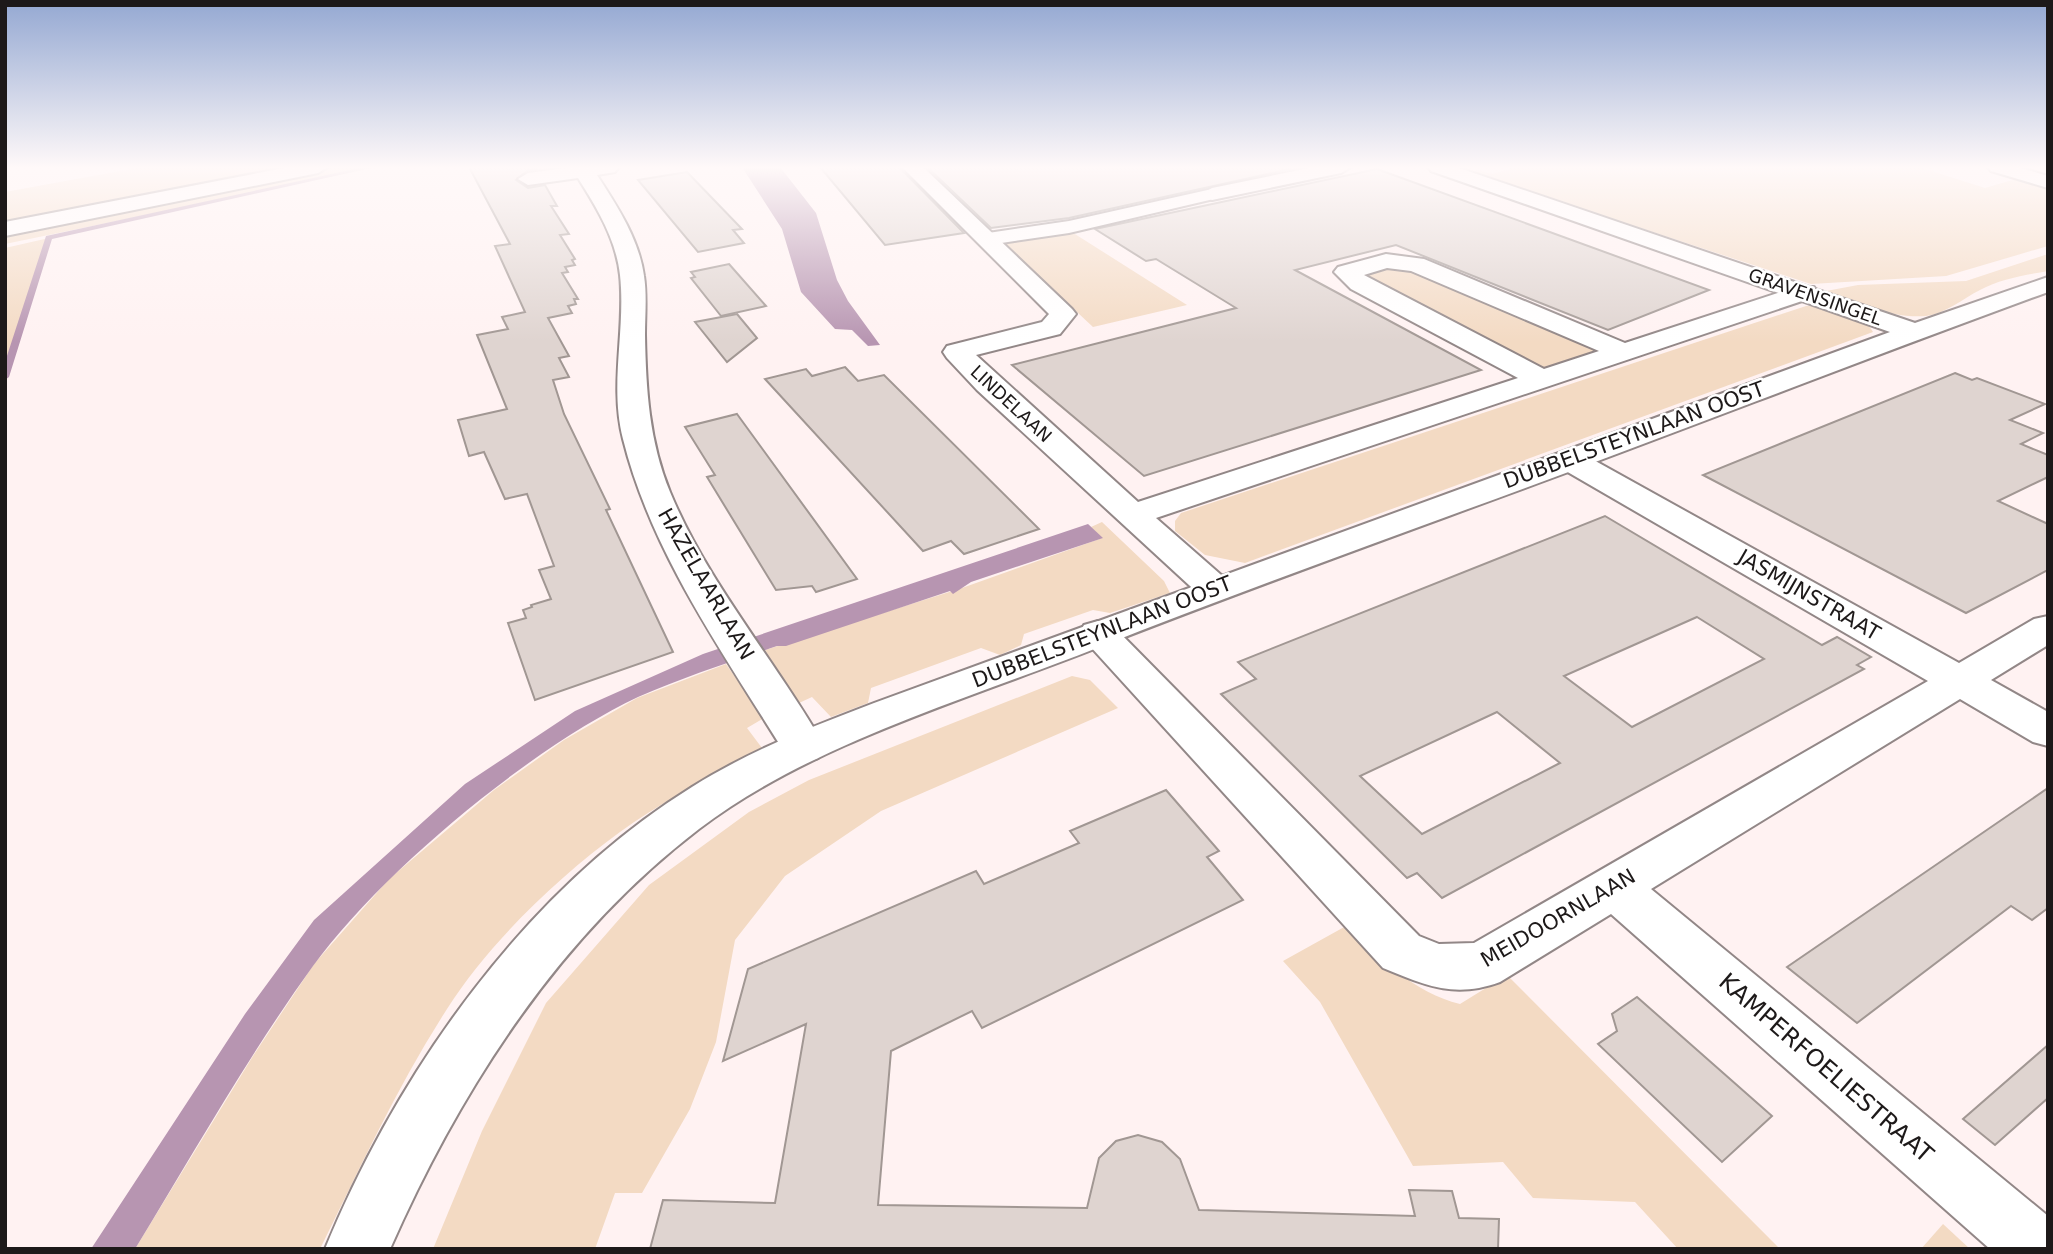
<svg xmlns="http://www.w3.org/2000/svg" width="2053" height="1254" font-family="'DejaVu Sans',sans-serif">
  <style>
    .green { fill: #f3dac3 }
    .water { fill: #b795b1 }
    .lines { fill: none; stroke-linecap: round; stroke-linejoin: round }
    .stream { fill: #b795b1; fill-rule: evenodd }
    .building { fill: #dfd4d0; stroke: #a19793; stroke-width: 2; fill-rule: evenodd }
    .pedestrian-casing { stroke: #928787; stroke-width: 4 }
    .minor-casing { stroke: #928787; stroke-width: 4 }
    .tertiary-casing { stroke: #928787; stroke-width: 4 }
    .pedestrian { fill: #fff; fill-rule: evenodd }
    .minor { fill: #fff; fill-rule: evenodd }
    .tertiary { fill: #fff; fill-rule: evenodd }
    .labels { text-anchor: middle; stroke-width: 5; stroke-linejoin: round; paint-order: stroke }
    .far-street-label { font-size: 18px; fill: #1d1919; stroke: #fff }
    .street-label { font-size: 21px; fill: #1d1919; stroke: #fff }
    .near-street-label { font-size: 24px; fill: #1d1919; stroke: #fff }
  </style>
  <rect width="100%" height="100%" fill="#fff2f2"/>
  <g class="green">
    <polygon points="142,167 299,167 5,227 5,192"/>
    <polygon points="325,167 378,167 5,244 5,229"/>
    <polygon points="1517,167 1919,167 1985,188 2016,179 2048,188 2048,246 1946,276 1811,284 1470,172 1478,170 1492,174"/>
    <polygon points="1067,229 1187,305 1093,327 1002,242"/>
    <polygon points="49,238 35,273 5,376 5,248"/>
    <path d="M2048,254v17c-23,4 -48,8 -68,19 -18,9 -33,23 -54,26 -34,3 -68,-14 -100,-25l32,-6 108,-4z"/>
    <polygon points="1406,266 1602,351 1540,370 1359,274 1381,268"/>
    <path d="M1806,306c21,-2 56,6 67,26l-628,231 -40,-8 -30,-24v-10l6,-8z"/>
    <polygon points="1102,522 1164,581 1170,593 1110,613 1093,610 1024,634 1021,645 1000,655 981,648 871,688 868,703 831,717 812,697 799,703 765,650 962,588 1102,538 1091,527"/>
    <path d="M726,664l38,54 -17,10 15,20c-47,27 -98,52 -142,84 -62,45 -132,112 -173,177 -49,76 -87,159 -127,240h-185l118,-193 61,-92 75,-85 105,-89 70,-50 73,-42z"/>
    <polygon points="1072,676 1090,680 1118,708 881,811 785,876 735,940 716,1042 690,1109 642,1193 615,1193 595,1249 433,1249 482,1131 546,1003 649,885 749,812 809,780"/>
    <path d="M1346,926c33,32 69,67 114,78l47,-29 273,274h-102l-43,-47 -102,-4 -30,-36 -90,4 -93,-164 -37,-41z"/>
    <polygon points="1943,1224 1970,1249 1921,1249"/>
  </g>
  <g class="water">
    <polygon points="742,167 780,167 816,213 837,280 848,301 880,345 868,346 852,330 835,329 801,292 782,229"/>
    <path d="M1088,524l15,14 -132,44 -18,12 -3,-3 -164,55h-9c-46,16 -94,31 -139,51 -106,50 -256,174 -325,269 -65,90 -120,188 -178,283h-44l154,-235 69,-94 151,-136 110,-73 128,-57z"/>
  </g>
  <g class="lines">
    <polygon class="stream" points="364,167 375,167 52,239 9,377 5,380 5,362 46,236"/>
  </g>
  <g class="building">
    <polygon points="469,167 534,167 536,169 527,171 516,180 528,188 545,185 557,206 551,206 569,234 560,235 575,259 572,260 575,265 565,267 568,272 562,273 578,299 574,299 576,304 568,306 572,313 548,318 569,356 559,358 569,377 553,380 564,414 610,509 606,510 673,652 535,700 508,623 526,618 523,610 532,607 531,605 551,599 539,570 554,566 527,494 505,499 484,452 469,456 458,420 507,409 477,335 508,329 502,317 525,312 495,246 510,244"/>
    <polygon points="820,167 899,167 964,233 885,245"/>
    <polygon points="927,167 1289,167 1290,169 1069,218 991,228"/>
    <polygon points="1377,169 1709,290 1608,330 1396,245 1295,270 1481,370 1144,476 1012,365 1236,308 1156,259 1146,261 1095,229"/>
    <polygon points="687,172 742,229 733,230 744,243 698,252 638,180"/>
    <polygon points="729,264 766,306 721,316 691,278 695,277 691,272"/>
    <polygon points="737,314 757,338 727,362 695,322"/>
    <polygon points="845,367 858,381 884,375 1039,529 964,554 951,541 923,551 765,379 806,369 812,376"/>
    <polygon points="1955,373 1972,380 1977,378 2045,404 2010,420 2043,433 2021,444 2048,455 2048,477 1998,501 2048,524 2048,570 1966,613 1703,475"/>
    <polygon points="737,414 857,579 816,592 812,586 776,590 707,477 715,475 685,427"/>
    <path d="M1605,516l217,129 15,-8 34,20 -14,8 7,4 -422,229 -25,-25 -10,5 -186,-184 35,-15 -18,-17zM1697,617l67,42 -132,68 -68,-51zM1497,712l63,51 -138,71 -62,-58z"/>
    <polygon points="2048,788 2048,908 2032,920 2011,906 1857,1023 1787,967"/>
    <polygon points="1166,790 1219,851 1207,857 1243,900 982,1028 972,1011 891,1051 878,1205 1087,1208 1099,1158 1116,1141 1138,1135 1162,1142 1180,1159 1199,1210 1415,1216 1409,1190 1452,1191 1459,1218 1499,1219 1498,1249 650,1249 663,1200 775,1203 806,1024 723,1061 748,969 976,871 984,884 1079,843 1070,831"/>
    <polygon points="1637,997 1772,1116 1722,1162 1598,1044 1617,1031 1612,1014"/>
    <polygon points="2048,1045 2048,1098 1995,1145 1963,1119"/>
  </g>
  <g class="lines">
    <defs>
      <polygon id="pedestrian" points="1212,189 1221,194 1218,198 1069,233 988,245 978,239 988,233 1069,221"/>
      <g id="minor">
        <polygon points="289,167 328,167 318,173 5,236 5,222"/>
        <path d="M573,167l45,1 -3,4 -18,3c20,31 42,64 47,101 3,19 1,39 1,59 1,54 4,106 25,157 38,92 106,169 155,255l-7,11 -15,5 -15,-5c-62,-101 -136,-203 -165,-319 -14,-54 3,-110 -3,-164 -4,-36 -23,-67 -42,-97l-50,7 -10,-6 10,-6z"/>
        <path d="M902,167h21l149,142 4,5 -16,20 -84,21 162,147 380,-124 -167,-89 -17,-17 4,-5 48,-13 38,5 201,84 171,-56h18l3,5 -3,5 -658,221 72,63 5,8 -5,8 -13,3 -13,-3 -225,-207 -30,-32 -4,-6 4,-6 95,-24 7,-8zM1387,268l24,3 188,80 -55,18 -180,-94z"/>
        <polygon points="1314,167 1351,167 1341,173 1212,200 1202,194 1212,188"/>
        <polygon points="1988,167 2018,167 2048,176 2048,188 1991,171"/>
        <path d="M1570,451l11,2 378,210 75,-44 14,-3v29l-57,35 57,32v34l-15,-4 -73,-43 -309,190 397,327v33h-58l-379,-335 -111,68c-46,17 -75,3 -117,-14l-304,-334 5,-9 14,-4 14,4 307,311 20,8 35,-1 454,-262 -369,-214 -5,-7 5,-7z"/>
      </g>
      <path id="tertiary" d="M1428,167h28l459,156 133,-46v15c-156,57 -311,117 -466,175 -162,60 -325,118 -485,181 -129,51 -287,96 -398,181 -141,108 -238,259 -309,420h-65c74,-179 200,-358 367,-462 57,-36 119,-60 182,-84l1016,-371 -459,-161z"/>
    </defs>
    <use href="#pedestrian" class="pedestrian-casing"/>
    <use href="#minor" class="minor-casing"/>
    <use href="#tertiary" class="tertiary-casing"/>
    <use href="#pedestrian" class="pedestrian"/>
    <use href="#minor" class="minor"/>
    <use href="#tertiary" class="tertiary"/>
  </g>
  <linearGradient id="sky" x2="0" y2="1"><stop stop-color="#94a8d2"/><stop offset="0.49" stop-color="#fff9f9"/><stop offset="1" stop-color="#fff9f9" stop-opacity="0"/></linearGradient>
  <rect width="2053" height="342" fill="url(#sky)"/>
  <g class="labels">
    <g class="far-street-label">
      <text transform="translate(1815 297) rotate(19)" y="6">GRAVENSINGEL</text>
      <text transform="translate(1011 404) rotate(43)" y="6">LINDELAAN</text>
    </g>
    <g class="street-label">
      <text transform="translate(1634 435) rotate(-20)" y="7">DUBBELSTEYNLAAN OOST</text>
      <text transform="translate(706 584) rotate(60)" y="7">HAZELAARLAAN</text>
      <text transform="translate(1809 595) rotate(30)" y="7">JASMIJNSTRAAT</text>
      <text transform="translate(1102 632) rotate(-21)" y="7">DUBBELSTEYNLAAN OOST</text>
      <text transform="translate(1558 918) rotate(-30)" y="7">MEIDOORNLAAN</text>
    </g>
    <g class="near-street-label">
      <text transform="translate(1826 1068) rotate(41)" y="8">KAMPERFOELIESTRAAT</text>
    </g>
  </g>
  <rect width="2053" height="1254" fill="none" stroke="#1d1919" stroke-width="14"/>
</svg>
